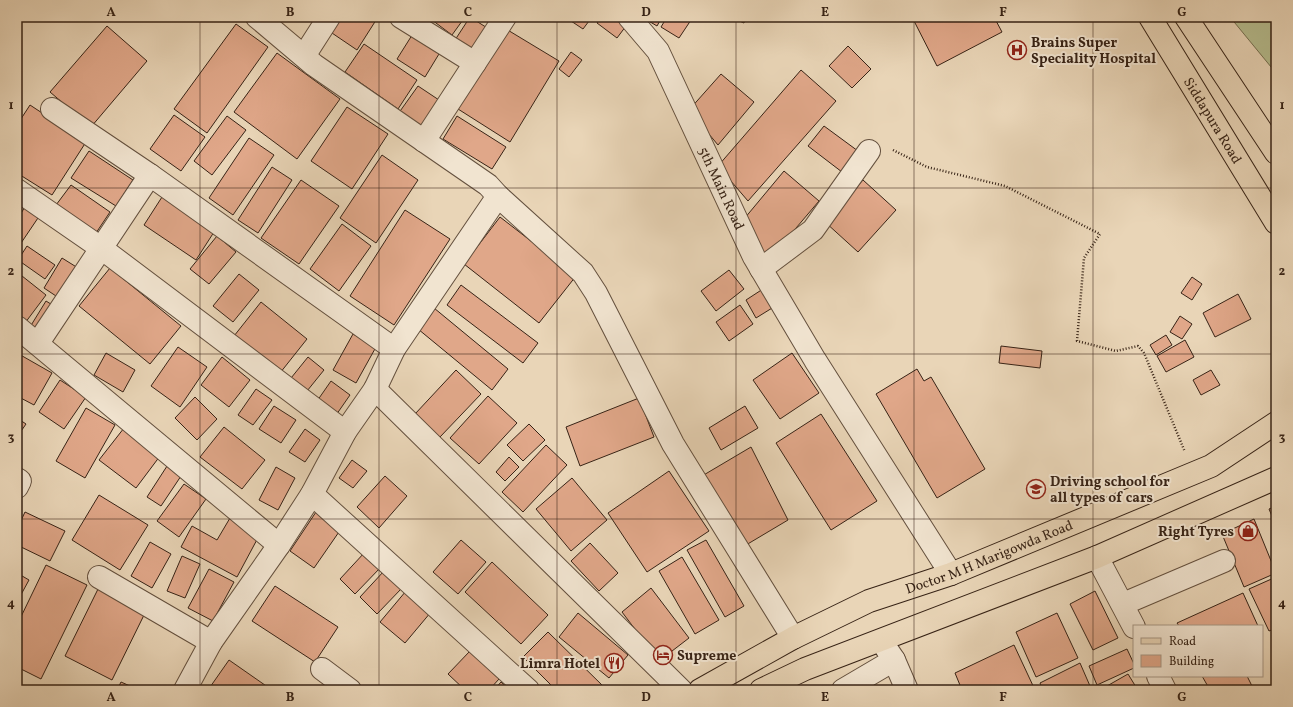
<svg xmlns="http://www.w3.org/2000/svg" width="1293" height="707" font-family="Vollkorn,serif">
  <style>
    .green { fill: #b6bd8f; stroke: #767052 }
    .building { fill: #e0a789; stroke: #372316 }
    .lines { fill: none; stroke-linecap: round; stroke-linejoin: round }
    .minor-casing { stroke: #64503e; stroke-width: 24 }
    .major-casing { stroke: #372316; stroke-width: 24 }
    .path { stroke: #372316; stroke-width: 2.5; stroke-dasharray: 1 2; stroke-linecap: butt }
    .minor { stroke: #f1e4d0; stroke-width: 22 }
    .major { stroke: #e9d5b7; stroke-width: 22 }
    .grid { fill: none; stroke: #372316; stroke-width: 1; stroke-opacity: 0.55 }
    .labels { text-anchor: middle; stroke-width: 4; stroke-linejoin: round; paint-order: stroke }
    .poi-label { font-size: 14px; font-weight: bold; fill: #372316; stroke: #f1e4d0; text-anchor: start }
    .street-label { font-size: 14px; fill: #372316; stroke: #f1e4d0 }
    .neatline { fill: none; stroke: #372316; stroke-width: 1.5 }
    .grid-label { font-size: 13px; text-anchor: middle; font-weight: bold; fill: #372316 }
  </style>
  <rect width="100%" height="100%" fill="#e9d5b7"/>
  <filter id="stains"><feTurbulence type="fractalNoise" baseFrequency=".005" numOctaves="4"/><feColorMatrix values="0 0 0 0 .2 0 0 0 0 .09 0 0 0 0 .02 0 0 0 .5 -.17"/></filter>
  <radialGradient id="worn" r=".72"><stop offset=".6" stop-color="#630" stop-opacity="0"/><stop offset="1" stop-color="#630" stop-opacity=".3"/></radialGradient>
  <polygon class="green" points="1230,17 1276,17 1276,73"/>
  <g class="building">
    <polygon points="338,17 378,17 357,50 329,31"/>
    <polygon points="435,17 465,17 452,35 432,20"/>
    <polygon points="470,17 492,31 477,54 455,40"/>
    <polygon points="565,17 592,17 583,29"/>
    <polygon points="601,17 614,17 626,26 617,38 597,23"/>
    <polygon points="642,17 662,17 657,26"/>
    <polygon points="667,17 693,17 679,38 661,27"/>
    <polygon points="730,17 746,17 744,23"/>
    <polygon points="912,17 994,17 1002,32 937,66"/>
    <polygon points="236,24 268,47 207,133 174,109"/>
    <polygon points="107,26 147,61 91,127 50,92"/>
    <polygon points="506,29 559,61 510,142 458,109"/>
    <polygon points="414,32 442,49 425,77 397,59"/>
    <polygon points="364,44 417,80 398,109 345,72"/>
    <polygon points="848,46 871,69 852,88 829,66"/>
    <polygon points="571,52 582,60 569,77 559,69"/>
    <polygon points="277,53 340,99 297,159 234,112"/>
    <polygon points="801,70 836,101 748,201 718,166"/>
    <polygon points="721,74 754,102 718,145 689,110"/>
    <polygon points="418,86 442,102 422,131 398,114"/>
    <polygon points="30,105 86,142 52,195 17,173 17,125"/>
    <polygon points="347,107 388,134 352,189 311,161"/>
    <polygon points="174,115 205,137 181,171 150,149"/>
    <polygon points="227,116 246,130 212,175 194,161"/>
    <polygon points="457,116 506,147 492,169 443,139"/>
    <polygon points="824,126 858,151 842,172 808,146"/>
    <polygon points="249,138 274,155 233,215 209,198"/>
    <polygon points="89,151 133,180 116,206 71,178"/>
    <polygon points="382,155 418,180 376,243 340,218"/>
    <polygon points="272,167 292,180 258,233 238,220"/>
    <polygon points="784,171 819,201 768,261 744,219"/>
    <polygon points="301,180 339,206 299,264 261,238"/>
    <polygon points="863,180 896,210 858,252 825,222"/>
    <polygon points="71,185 110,212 96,233 56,205"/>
    <polygon points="162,197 214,232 196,260 144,225"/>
    <polygon points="26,205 40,215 17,249 17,220"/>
    <polygon points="405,210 450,239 394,325 350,296"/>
    <polygon points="500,217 576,276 539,323 464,264"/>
    <polygon points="342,224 371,246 339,291 310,269"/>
    <polygon points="217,236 236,252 209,284 190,269"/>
    <polygon points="27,246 55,265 45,279 18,260"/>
    <polygon points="62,258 78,268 59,298 44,288"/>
    <polygon points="110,268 181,326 150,364 79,306"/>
    <polygon points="729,270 744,289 716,311 701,291"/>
    <polygon points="17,272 46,295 25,323 17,317"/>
    <polygon points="239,274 259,290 233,322 213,306"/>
    <polygon points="1192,277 1202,284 1192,300 1181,293"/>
    <polygon points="461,285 538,343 523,363 447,305"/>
    <polygon points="766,287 777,305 756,318 746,300"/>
    <polygon points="1238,294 1251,319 1215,337 1203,313"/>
    <polygon points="46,301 54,306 38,332 30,327"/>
    <polygon points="261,302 307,339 280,373 234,336"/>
    <polygon points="740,305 753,324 729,341 716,322"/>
    <polygon points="434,308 508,369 492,390 418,329"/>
    <polygon points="1180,316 1192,324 1182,339 1170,332"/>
    <polygon points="353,334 376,347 356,383 333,370"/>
    <polygon points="1166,335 1172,345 1156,355 1150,345"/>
    <polygon points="1185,340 1194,357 1166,372 1157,356"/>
    <polygon points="1001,346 1042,351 1040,368 999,363"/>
    <polygon points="178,347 207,367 180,407 151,386"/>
    <polygon points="17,353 52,373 34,405 17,396"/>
    <polygon points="106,353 135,370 123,392 94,375"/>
    <polygon points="792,353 819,393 780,419 753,380"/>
    <polygon points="222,357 250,380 229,407 201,385"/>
    <polygon points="308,357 324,370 303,396 287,383"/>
    <polygon points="917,369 924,381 931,377 985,469 937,498 876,394"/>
    <polygon points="456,370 481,394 440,437 415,414"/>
    <polygon points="1211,370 1220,385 1201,395 1193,380"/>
    <polygon points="60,380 86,397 64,429 39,412"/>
    <polygon points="331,381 350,395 334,418 315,404"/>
    <polygon points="256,389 272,400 253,425 238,415"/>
    <polygon points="488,396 517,423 479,464 450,438"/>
    <polygon points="195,397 217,419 197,440 175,418"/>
    <polygon points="639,398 654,437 580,466 566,427"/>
    <polygon points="274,406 296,420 281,443 259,429"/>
    <polygon points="745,406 758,428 721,450 709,428"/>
    <polygon points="86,408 115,425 85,478 56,461"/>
    <polygon points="821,414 877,501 831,530 776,443"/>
    <polygon points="17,418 26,424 17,437"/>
    <polygon points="529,424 545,440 523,461 507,445"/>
    <polygon points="224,427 265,460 242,489 200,457"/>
    <polygon points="124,428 160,456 136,488 99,460"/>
    <polygon points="305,429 320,440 305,462 289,452"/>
    <polygon points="546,445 567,465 523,512 502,492"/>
    <polygon points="751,447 788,520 746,545 702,476"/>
    <polygon points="509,457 519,467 505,481 496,472"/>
    <polygon points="352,460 367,471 353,488 339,478"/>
    <polygon points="169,463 183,473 161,506 147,497"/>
    <polygon points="276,467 295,478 278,510 259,500"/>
    <polygon points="669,471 709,531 647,572 608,513"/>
    <polygon points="385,476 407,496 379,528 357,507"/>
    <polygon points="572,478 607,520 571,551 536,509"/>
    <polygon points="184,484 206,499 179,537 157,521"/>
    <polygon points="99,495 148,525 120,570 72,540"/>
    <polygon points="1276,506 1276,526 1269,509"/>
    <polygon points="25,512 65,531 50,561 17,545 17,529"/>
    <polygon points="316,512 341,529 314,568 290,551"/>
    <polygon points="230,518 260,534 237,577 181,547 192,526 217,540"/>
    <polygon points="1254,519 1276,573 1244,587 1222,534"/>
    <polygon points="461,540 486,562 458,594 433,572"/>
    <polygon points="706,540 744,606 725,617 687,550"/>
    <polygon points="150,542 171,554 152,588 131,576"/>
    <polygon points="590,543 618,573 599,591 571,561"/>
    <polygon points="365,552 381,567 355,594 340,579"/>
    <polygon points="182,556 200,564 185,598 167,591"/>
    <polygon points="682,557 719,620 695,634 659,571"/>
    <polygon points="492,562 548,615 521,644 465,592"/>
    <polygon points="46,565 87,585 41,679 17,667 17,625"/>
    <polygon points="209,569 234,582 213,621 188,608"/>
    <polygon points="384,571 402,588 377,614 360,597"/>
    <polygon points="17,573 29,580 17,602"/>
    <polygon points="1276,577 1276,628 1269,631 1249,589"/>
    <polygon points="275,586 338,627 315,662 252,621"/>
    <polygon points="99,587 146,611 112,680 65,656"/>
    <polygon points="651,588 689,638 659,661 622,612"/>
    <polygon points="406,591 431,612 405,643 380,622"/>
    <polygon points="1095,591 1118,638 1093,650 1070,604"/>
    <polygon points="1243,593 1258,626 1179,626 1177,623"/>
    <polygon points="578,613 628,655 609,678 559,637"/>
    <polygon points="1057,613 1078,658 1036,677 1016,632"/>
    <polygon points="548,632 604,687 601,690 556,690 523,657"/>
    <polygon points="1014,645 1035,690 962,690 955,673"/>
    <polygon points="1127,649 1134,664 1134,668 1097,685 1089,666"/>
    <polygon points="470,651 499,679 489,690 465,690 448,674"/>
    <polygon points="229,660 272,690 208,690"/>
    <polygon points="1080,663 1090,686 1083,690 1043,690 1040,683"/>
    <polygon points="1128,674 1136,687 1130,690 1100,690"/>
    <polygon points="1202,676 1247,676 1254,690 1210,690"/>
    <polygon points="121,682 139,690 117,690"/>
    <polygon points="501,682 510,690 494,690"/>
  </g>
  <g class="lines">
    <defs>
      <g id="minor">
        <polyline points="257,17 314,65 488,185 498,196 583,273 596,293 673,444 793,638"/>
        <polyline points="401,17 475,63"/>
        <path id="s1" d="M629,17l29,34 96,206 61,103 136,214"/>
        <polyline points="304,56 329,17"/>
        <polyline points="52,109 150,175 394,349"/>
        <polyline points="424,141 505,17"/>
        <polyline points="17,190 101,248 345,432"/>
        <polyline points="761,269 813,230 869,151"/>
        <polyline points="17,327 279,545"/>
        <polyline points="38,343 150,175"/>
        <polyline points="375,389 681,690"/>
        <polyline points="17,479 20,481 17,487"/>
        <polyline points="312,494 528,690"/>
        <polyline points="1097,557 1134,627"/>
        <polyline points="99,577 211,642"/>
        <polyline points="1123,604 1224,561"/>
        <polyline points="886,648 894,660 907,690"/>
        <polyline points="322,669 350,690"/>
        <polyline points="1158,676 1165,690"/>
        <polyline points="185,690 211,642 279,545 312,494 345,432 375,389 394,349 498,196"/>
        <polyline points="843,690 894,660"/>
      </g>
      <g id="major">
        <path id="s2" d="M1150,17l126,206"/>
        <polyline points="1186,17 1276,153"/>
        <path id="s3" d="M700,690l93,-52 76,-37 82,-27 260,-108 65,-43"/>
        <polyline points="761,690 805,669 1097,557 1276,478"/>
      </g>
    </defs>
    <use href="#minor" class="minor-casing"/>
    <use href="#major" class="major-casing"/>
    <polyline class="path" points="893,150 927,167 1005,186 1100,234 1084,258 1077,341 1116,351 1138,346 1144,353 1185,452"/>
    <use href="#minor" class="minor"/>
    <use href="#major" class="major"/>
  </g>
  <path class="grid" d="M200,17v673M379,17v673M557,17v673M736,17v673M914,17v673M1093,17v673M17,188h1259M17,354h1259M17,519h1259"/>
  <defs>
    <symbol id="hospital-ring" viewBox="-11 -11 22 22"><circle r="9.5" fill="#f1e4d0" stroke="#8f2418" stroke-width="1.5"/><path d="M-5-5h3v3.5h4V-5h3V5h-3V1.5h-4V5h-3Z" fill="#8f2418"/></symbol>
    <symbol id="school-ring" viewBox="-11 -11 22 22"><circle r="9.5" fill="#f1e4d0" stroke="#8f2418" stroke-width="1.5"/><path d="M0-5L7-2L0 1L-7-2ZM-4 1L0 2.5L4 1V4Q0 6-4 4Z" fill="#8f2418"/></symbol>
    <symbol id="shop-ring" viewBox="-11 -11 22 22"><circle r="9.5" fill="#f1e4d0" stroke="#8f2418" stroke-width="1.5"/><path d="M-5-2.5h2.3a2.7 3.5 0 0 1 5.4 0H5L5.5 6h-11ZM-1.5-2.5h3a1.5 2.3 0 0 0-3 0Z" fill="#8f2418"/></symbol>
    <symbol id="hotel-ring" viewBox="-11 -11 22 22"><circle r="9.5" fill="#f1e4d0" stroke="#8f2418" stroke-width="1.5"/><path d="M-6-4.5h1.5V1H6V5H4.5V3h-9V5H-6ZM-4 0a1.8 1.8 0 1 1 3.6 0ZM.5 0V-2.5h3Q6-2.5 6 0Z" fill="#8f2418"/></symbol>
    <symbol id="restaurant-ring" viewBox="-11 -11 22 22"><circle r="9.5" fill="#f1e4d0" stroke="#8f2418" stroke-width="1.5"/><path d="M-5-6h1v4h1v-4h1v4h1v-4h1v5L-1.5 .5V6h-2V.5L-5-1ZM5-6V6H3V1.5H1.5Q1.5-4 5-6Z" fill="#8f2418"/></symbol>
  </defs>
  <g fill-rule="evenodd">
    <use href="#hospital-ring" x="1006" y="39" width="22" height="22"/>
    <use href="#school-ring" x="1025" y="478" width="22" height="22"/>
    <use href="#shop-ring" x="1237" y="520" width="22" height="22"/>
    <use href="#hotel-ring" x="652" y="644" width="22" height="22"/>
    <use href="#restaurant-ring" x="603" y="652" width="22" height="22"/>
  </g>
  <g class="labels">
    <g class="poi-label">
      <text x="1031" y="47">Brains Super<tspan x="1031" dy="16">Speciality Hospital</tspan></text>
      <text x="1050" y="486">Driving school for<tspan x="1050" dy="16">all types of cars</tspan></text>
      <text x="1234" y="536" text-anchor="end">Right Tyres</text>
      <text x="677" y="660">Supreme</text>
      <text x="600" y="668" text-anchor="end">Limra Hotel</text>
    </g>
    <g class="street-label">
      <text dy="5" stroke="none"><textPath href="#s2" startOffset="121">Siddapura Road</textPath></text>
      <text dy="5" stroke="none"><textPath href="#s1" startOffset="196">5th Main Road</textPath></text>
      <text dy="5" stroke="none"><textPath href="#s3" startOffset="319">Doctor M H Marigowda Road</textPath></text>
    </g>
  </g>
  <rect width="1293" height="707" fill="none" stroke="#e9d5b7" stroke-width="44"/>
  <rect x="1133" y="625" width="130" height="52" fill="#f1e4d0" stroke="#a79786"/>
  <rect x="1141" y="638" width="20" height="6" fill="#e9d5b7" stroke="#a79786"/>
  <text x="1169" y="645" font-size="12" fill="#372316">Road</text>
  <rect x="1141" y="655" width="20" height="12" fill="#e0a789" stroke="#a79786"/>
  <text x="1169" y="665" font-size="12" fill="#372316">Building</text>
  <rect x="22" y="22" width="1249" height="663" class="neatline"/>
  <g class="grid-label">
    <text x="111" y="16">A</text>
    <text x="290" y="16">B</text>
    <text x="468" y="16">C</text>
    <text x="646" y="16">D</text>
    <text x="825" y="16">E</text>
    <text x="1003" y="16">F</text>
    <text x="1182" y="16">G</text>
    <text x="11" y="109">1</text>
    <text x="1282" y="109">1</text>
    <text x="11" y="275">2</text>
    <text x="1282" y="275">2</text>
    <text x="11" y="441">3</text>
    <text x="1282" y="441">3</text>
    <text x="11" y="607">4</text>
    <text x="1282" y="607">4</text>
    <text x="111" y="701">A</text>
    <text x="290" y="701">B</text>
    <text x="468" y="701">C</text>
    <text x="646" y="701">D</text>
    <text x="825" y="701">E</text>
    <text x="1003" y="701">F</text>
    <text x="1182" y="701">G</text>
  </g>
  <rect width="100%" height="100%" filter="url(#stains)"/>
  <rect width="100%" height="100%" fill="url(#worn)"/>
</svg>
